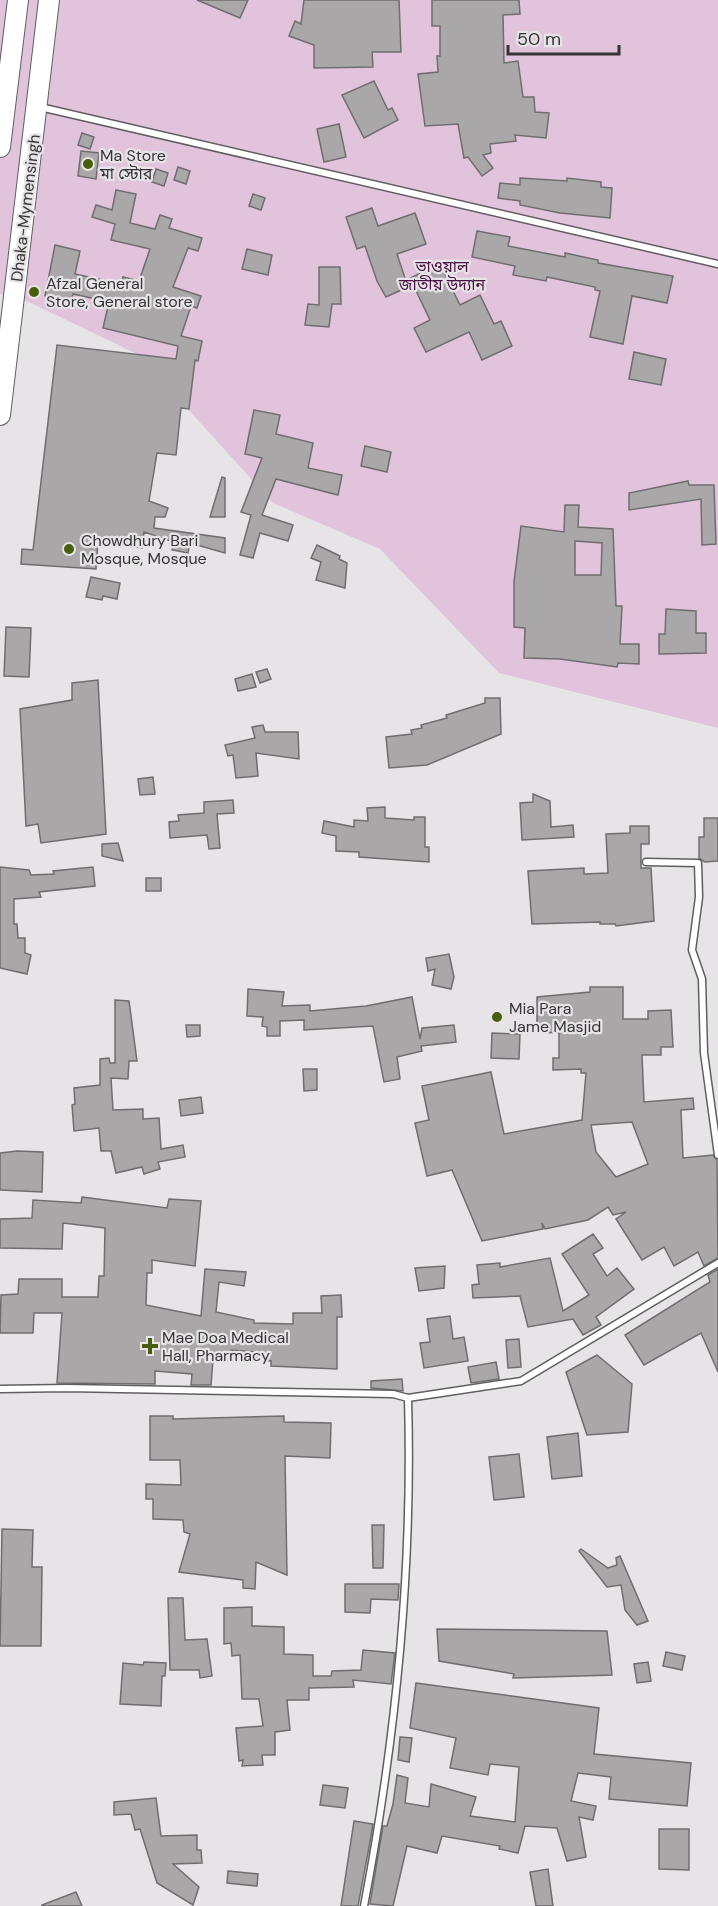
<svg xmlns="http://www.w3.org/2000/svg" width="718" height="1906" font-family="'DM Sans','Noto Sans Bengali',sans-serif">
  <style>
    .green { fill: #e1c3db }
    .building { fill: #aaa7a9; stroke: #706d6f; stroke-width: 1.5; fill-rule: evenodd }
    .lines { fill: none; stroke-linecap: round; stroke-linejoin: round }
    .service-casing { stroke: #605e60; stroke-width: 9 }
    .trunk-casing { stroke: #605e60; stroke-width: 22 }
    .service { stroke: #fff; stroke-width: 6 }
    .trunk { stroke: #fff; stroke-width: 20 }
    .poi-dot { fill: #475f0c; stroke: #e6e4e6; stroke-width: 2 }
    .labels { text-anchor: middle; stroke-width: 4.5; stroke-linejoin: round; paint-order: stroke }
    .poi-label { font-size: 16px; fill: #353435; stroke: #e6e4e6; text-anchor: start }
    .street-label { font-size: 16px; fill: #353435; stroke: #e6e4e6 }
    .park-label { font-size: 16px; fill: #4a1244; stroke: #e6e4e6 }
  </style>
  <rect width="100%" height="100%" fill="#e6e4e6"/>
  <polygon class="green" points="0,0 718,0 718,728 499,673 380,549 273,503 139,355 29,302 0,294"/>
  <g class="building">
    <polygon points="197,0 248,0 240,18"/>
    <polygon points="304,0 399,0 401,52 372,52 373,67 314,68 314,45 289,36 295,21 301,24"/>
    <polygon points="432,0 519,0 520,14 503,15 504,63 518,61 523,97 534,97 535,112 549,113 546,138 515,135 516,141 490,144 491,153 483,155 493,168 482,176 468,157 464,158 458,124 425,126 418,74 438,72 437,56 440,56 440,26 432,26"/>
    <polygon points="374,81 388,110 392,108 398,120 364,138 342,95"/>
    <polygon points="339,124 346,157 324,162 317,129"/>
    <polygon points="82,133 94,137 90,149 78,145"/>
    <polygon points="81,151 99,153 96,179 78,176"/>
    <polygon points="178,167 190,171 186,184 174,180"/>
    <polygon points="156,169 168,173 164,186 152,182"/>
    <polygon points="520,178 567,181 567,178 601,182 601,187 612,188 610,218 560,213 520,205 520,201 498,198 500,183 520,185"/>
    <polygon points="116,190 136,194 130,223 155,229 160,215 172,219 169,228 202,238 198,251 188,248 173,287 201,296 197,308 191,306 181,336 202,341 198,361 195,360 189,409 181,408 176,455 157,453 149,501 168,508 165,517 155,517 154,528 225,538 225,553 190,543 188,553 172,550 174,542 144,532 142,548 98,541 96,569 21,564 22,549 33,550 57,345 176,359 178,346 103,328 109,302 73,294 71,301 45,296 55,245 80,251 75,274 121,284 123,277 139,281 150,249 111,240 115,224 92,217 96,205 112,210"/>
    <polygon points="253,194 265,198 261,210 249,206"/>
    <polygon points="372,208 378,226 415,213 426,244 397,254 408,287 386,297 377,281 365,246 357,249 346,217"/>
    <polygon points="477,231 510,237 508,246 565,257 565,253 598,260 598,263 673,276 667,303 632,296 623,344 590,337 600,291 595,290 595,287 547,277 546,281 513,275 515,266 472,257"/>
    <polygon points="247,249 272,255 268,275 242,269"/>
    <polygon points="440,264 460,305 480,295 494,324 501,321 512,346 482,360 469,332 426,352 414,328 430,320 410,278"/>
    <polygon points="319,267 340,267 341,304 332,304 329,327 305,325 308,304 319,305"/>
    <polygon points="634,352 666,359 661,385 629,379"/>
    <polygon points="254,410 280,415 276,434 313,443 308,468 342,475 338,495 276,479 262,515 293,525 288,541 260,533 253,558 240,555 251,515 241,512 262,458 245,454"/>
    <polygon points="365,446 391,452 387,472 361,466"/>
    <polygon points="222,477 225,478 225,517 210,517"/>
    <polygon points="688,481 689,485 714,485 716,544 702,545 701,499 629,510 629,493"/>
    <path d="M565,505h14l-1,22 35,2 3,77h6l-2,38h19v20l-21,-1 -1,4 -57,-8 -36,-1 1,-30 -11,-1v-45l7,-56 43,6zM575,541l27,2 -1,32h-26z"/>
    <polygon points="317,545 340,556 339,559 347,563 345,588 316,580 321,562 311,558"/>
    <polygon points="91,577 120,583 117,599 103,596 102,600 86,597"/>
    <polygon points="666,609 696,611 696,633 706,633 706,653 659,654 659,634 665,634"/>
    <polygon points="6,627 31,628 29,677 4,676"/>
    <polygon points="267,669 271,679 260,683 256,672"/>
    <polygon points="252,674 256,687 238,691 235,679"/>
    <polygon points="98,680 106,834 41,843 38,824 26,826 20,709 72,700 72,683"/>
    <polygon points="485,698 500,698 501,734 427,765 389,768 386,737 412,734 411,730 422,728 421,725 447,718 446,715 485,703"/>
    <polygon points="263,725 265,732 298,732 299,759 256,753 258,776 236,778 233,755 228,756 225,745 255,738 252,727"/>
    <polygon points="153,777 155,794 140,795 138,779"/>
    <polygon points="533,794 550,801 551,827 573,825 574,837 522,840 520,803 533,802"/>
    <polygon points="233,800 234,813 217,814 220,848 209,849 207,835 170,838 169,822 179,821 178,815 204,813 204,802"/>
    <polygon points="385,807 385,818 414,820 414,817 425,817 425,847 429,847 429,862 359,857 359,852 336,851 336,836 322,833 324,821 354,827 354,820 368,821 367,808"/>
    <polygon points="704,818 718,818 718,861 705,862 699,858 699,837 704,837"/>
    <polygon points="630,826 649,826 649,844 641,844 641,868 651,868 654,921 616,926 615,924 600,924 600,922 532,924 528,871 584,868 584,874 608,873 606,834 630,833"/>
    <polygon points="118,843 123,861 102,856 102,844"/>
    <polygon points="0,867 29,870 31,875 54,874 53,871 93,867 95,886 39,892 41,897 14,899 14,924 17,924 18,938 25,938 25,953 31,955 27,974 0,968"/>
    <rect x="146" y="878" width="15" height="13"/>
    <polygon points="449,954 454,977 451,989 432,985 435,969 428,971 426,958"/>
    <path d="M590,987h33v32h25v-8l23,-1 2,37h-12v8h-19l2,47 49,-4 1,11 -13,1 2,48 30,-3 4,5 1,98 -14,8 -6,-14 -24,14 -10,-19 -22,13 -26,-41 10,-7 -13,3 -5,-8 -20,13 -43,9 -3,-6 1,6 -61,12 -30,-71 -25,6 -12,-53 14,-3 -7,-34 69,-14 13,62 78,-14 4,-47h-5v-4l-28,1v-12h6v-25l-22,-1v-35l53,-5zM632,1122l16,42 -32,13 -20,-25 -5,-27z"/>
    <polygon points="248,989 284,992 282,1006 310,1005 310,1011 366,1006 412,997 420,1039 422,1028 454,1025 456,1042 421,1046 422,1051 397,1057 400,1079 384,1082 373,1026 304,1030 304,1020 280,1021 280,1036 267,1036 267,1027 262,1026 263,1017 247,1016"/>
    <polygon points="115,1000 129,1001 137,1061 129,1061 128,1079 111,1078 113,1110 143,1109 143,1119 159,1118 161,1149 183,1145 185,1157 158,1162 160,1169 144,1174 142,1167 116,1173 111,1151 101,1151 99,1128 74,1131 72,1105 75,1104 74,1088 100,1085 100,1059 109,1058 110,1063 115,1063"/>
    <polygon points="186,1025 200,1025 200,1036 187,1037"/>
    <polygon points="492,1033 520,1034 519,1059 491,1058"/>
    <polygon points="303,1069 317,1069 317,1090 304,1091"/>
    <polygon points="201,1097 203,1113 181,1116 179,1100"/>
    <polygon points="17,1151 43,1152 42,1192 0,1190 0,1153"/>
    <polygon points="82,1197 167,1208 169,1199 201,1201 195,1266 152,1260 152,1273 147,1273 146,1305 201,1316 205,1269 246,1272 244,1286 219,1282 216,1312 254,1320 254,1323 293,1324 293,1313 322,1313 321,1296 341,1295 342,1317 337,1317 337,1369 271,1366 271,1361 256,1359 256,1352 231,1350 230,1361 213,1360 211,1385 191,1385 192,1374 155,1371 155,1384 57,1383 62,1313 34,1313 33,1333 0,1333 1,1295 18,1294 19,1279 62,1279 62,1297 98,1297 99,1276 104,1276 105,1228 63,1223 62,1249 0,1248 0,1219 32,1218 33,1200 81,1203"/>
    <polygon points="593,1234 603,1248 593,1254 607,1276 617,1268 634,1289 596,1317 601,1325 583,1335 573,1319 528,1327 520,1296 473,1298 472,1285 479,1284 477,1265 500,1263 500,1267 550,1258 563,1311 589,1295 562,1254"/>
    <polygon points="445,1266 444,1288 419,1291 415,1268"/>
    <polygon points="718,1269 718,1372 701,1333 644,1365 625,1335 710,1282 708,1275"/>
    <polygon points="450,1316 453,1339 464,1337 468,1361 424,1368 420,1343 430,1342 427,1319"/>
    <polygon points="519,1339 521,1367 508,1368 506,1340"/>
    <polygon points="597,1355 632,1384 628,1432 587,1435 566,1372"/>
    <polygon points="496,1362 499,1379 471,1383 468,1367"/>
    <polygon points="402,1379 403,1391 371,1388 371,1381"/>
    <polygon points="150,1416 173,1416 173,1419 284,1416 284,1422 331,1423 330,1458 285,1456 287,1575 256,1562 255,1589 243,1588 243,1580 179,1572 190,1534 184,1532 183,1520 153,1519 153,1499 146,1499 146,1484 181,1485 180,1460 150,1460"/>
    <polygon points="578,1433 582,1476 552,1479 547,1437"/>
    <polygon points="519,1454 524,1497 494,1500 489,1457"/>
    <polygon points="372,1525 384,1525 383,1568 373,1568"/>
    <polygon points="2,1529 33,1530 32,1567 42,1567 41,1646 0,1646"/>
    <polygon points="581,1549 608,1568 617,1565 616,1558 620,1556 648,1621 637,1625 625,1610 621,1585 607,1587 579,1551"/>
    <polygon points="345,1584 399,1584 398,1600 371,1599 370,1613 345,1612"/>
    <polygon points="168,1598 183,1598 185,1640 207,1639 212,1676 200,1678 199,1670 170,1670"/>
    <polygon points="252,1607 252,1626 284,1627 284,1654 313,1655 313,1676 331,1676 332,1671 361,1670 363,1650 395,1653 391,1684 353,1680 354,1687 309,1688 309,1700 287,1700 290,1730 275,1732 275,1755 262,1755 263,1765 242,1766 243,1760 239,1761 236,1728 263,1726 259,1699 242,1699 240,1655 232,1656 231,1643 224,1644 224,1608"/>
    <polygon points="437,1629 607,1631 612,1675 513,1678 514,1674 439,1661"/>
    <polygon points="666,1652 685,1656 682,1670 663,1666"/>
    <polygon points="144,1662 166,1663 165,1676 162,1676 161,1706 120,1704 123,1663 143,1665"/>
    <polygon points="648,1662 651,1681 637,1683 634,1664"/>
    <polygon points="416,1683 599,1708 594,1754 691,1763 687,1806 609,1799 611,1777 578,1773 571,1801 596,1806 593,1820 579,1817 586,1857 567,1861 557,1828 525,1826 518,1853 499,1849 500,1846 442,1836 437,1853 407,1846 393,1906 370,1904 383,1826 387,1826 393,1804 397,1775 408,1778 405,1803 429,1807 431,1784 476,1797 470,1816 515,1822 519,1767 490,1764 488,1775 450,1768 456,1738 410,1728"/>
    <polygon points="400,1737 412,1738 409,1762 398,1760"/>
    <polygon points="323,1785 348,1788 345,1808 320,1805"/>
    <polygon points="156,1798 161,1836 197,1835 197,1850 201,1850 202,1863 173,1864 199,1887 193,1905 157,1883 140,1829 135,1830 131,1814 114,1815 114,1802"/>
    <polygon points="354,1821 373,1824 370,1842 358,1906 341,1906"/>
    <polygon points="659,1829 689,1829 689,1870 659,1869"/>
    <polygon points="548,1869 553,1906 536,1906 530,1872"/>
    <polygon points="228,1871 258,1874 257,1886 227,1883"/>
    <polygon points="76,1892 82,1906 42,1906 42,1905"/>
  </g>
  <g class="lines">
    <defs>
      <g id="service">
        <polyline points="40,107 718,264"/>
        <polyline points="646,862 698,863 699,897 692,950 702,979 704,1053 718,1155"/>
        <path d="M0,1389l67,-1 326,6 15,4c5,171 -12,340 -44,508"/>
        <polyline points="408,1398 521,1381 718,1263"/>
      </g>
      <g id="trunk">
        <polyline points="0,147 18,0"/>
        <polyline points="0,415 49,0"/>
      </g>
    </defs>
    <use href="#service" class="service-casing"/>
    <use href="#trunk" class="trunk-casing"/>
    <use href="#service" class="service"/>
    <use href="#trunk" class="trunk"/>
  </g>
  <g class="poi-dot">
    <circle cx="88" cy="164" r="6"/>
    <circle cx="34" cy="292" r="6"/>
    <circle cx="69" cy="549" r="6"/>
    <circle cx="497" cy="1017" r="6"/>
    <path d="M147 1337h6v6h6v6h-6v6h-6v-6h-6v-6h6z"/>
  </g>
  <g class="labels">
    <g class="poi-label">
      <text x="100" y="161">Ma Store<tspan x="100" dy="18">মা স্টোর</tspan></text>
      <text x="46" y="289">Afzal General<tspan x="46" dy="18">Store, General store</tspan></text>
      <text x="81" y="546">Chowdhury Bari<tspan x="81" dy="18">Mosque, Mosque</tspan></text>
      <text x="509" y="1014">Mia Para<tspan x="509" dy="18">Jame Masjid</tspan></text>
      <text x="162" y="1343">Mae Doa Medical<tspan x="162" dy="18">Hall, Pharmacy</tspan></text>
    </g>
    <g class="street-label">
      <text transform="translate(25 208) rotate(-83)" y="6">Dhaka-Mymensingh</text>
    </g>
    <g class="park-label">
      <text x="442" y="272">ভাওয়াল<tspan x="442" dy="18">জাতীয় উদ্যান</tspan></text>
    </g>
  </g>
  <path d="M508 45v9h111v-9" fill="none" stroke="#353435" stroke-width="3"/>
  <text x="517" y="45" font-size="18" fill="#353435" stroke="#e6e4e6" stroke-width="4.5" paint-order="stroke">50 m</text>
</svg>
